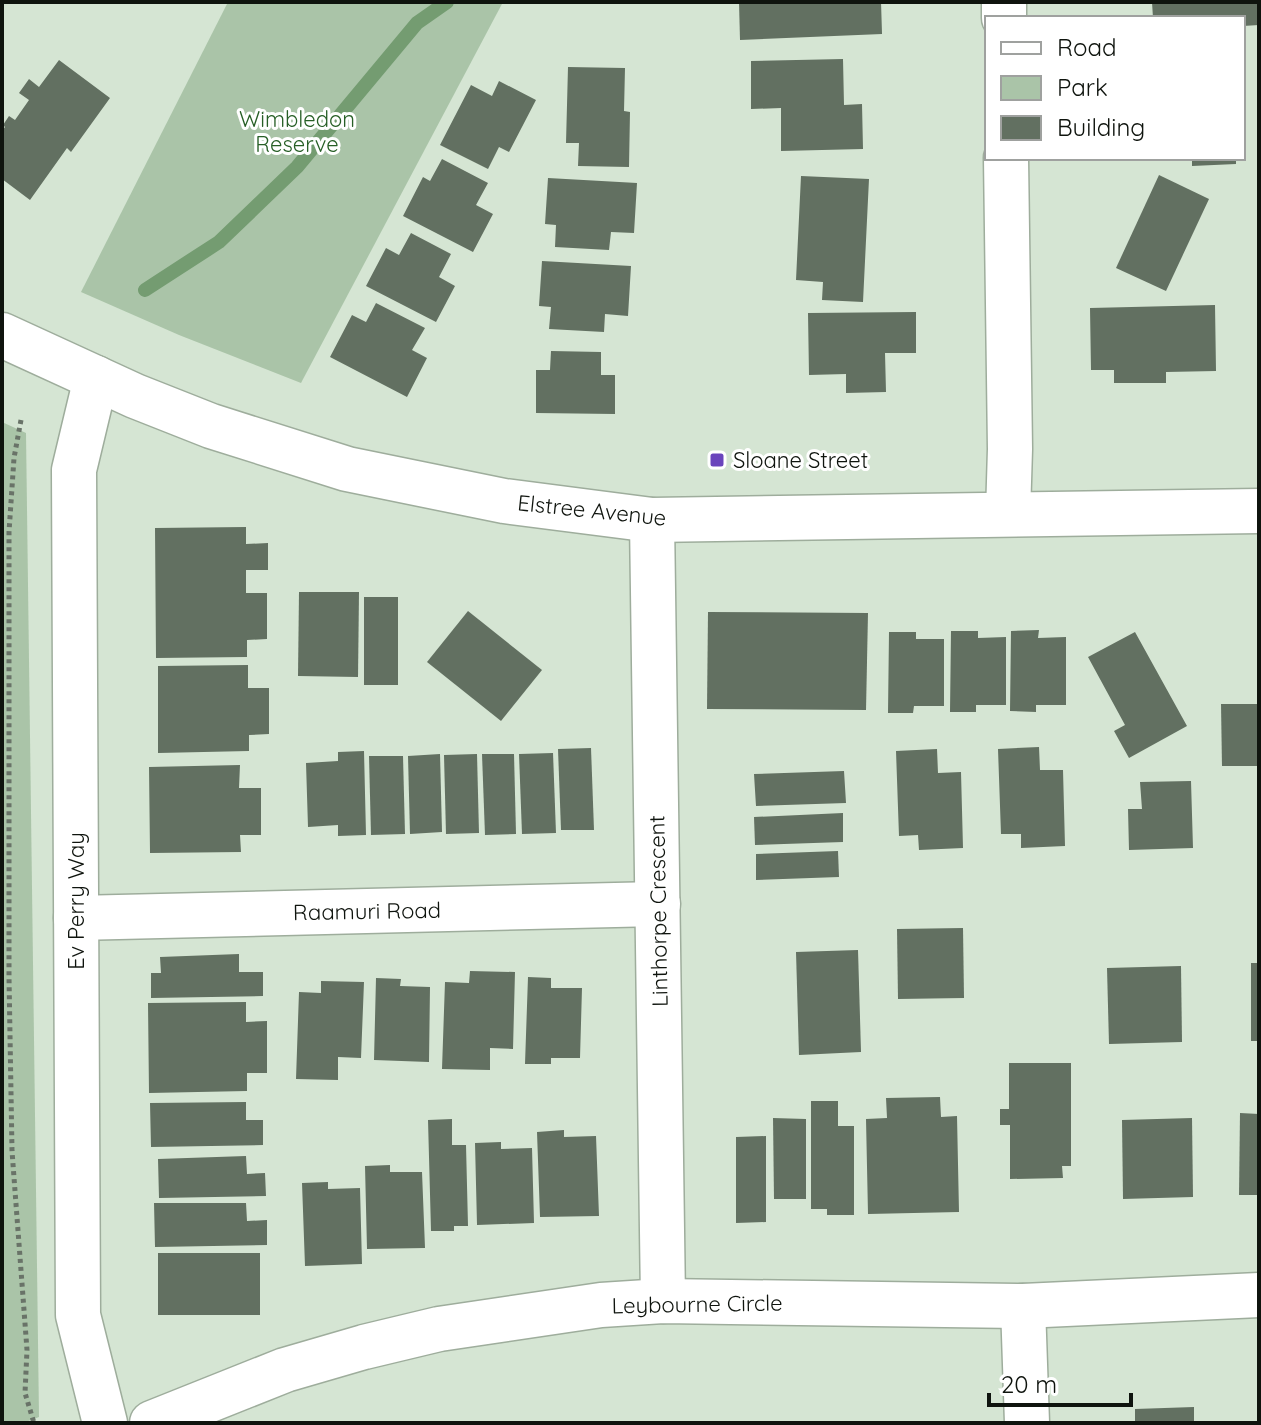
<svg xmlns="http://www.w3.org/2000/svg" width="1261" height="1425" font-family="Quicksand,sans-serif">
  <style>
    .green { fill: #aac4a8 }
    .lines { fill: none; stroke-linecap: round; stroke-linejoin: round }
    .stream { stroke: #749c71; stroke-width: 14 }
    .building { fill: #627061 }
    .street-casing { stroke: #9ead9c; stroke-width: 47 }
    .secondary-casing { stroke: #9ead9c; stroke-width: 47 }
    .path { stroke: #697368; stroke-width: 5; stroke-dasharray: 4 4; stroke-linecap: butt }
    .street { stroke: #fff; stroke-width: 44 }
    .secondary { stroke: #fff; stroke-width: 44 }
    .poi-dot { fill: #6a44bc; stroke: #fff; stroke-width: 3 }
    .labels { text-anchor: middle; stroke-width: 6; stroke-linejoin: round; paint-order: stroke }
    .park-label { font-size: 22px; fill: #275f26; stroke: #fff }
    .poi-label { font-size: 22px; fill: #0f140e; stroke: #fff; text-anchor: start }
    .street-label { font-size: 22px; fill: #0f140e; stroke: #fff }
  </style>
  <rect width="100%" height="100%" fill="#d5e5d3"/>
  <g class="green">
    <polygon points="228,2 503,2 301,383 179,335 81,292"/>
    <polygon points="2,422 26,433 39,1417 23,1423 2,1423"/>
  </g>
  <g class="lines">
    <polyline class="stream" points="145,290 219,242 297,167 417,23 447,2"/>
  </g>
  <g class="building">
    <polygon points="739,2 881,2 882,34 740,40"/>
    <polygon points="1152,2 1259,2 1259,25 1243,26 1243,18 1153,18"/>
    <polygon points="843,59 844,105 862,104 863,149 781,151 781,108 751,109 751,61"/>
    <polygon points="59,60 110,98 71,152 67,148 30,200 2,179 2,131 5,127 3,125 9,116 15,120 29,100 19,93 29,79 39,87"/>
    <polygon points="568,67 625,68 624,111 630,112 629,167 578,166 579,143 566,143"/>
    <polygon points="499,81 536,100 509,152 499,147 488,169 440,145 471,85 492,96"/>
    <polygon points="1192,158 1236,158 1236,164 1192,166"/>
    <polygon points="442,159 488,183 476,205 493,214 473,252 403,216 423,177 430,181"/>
    <polygon points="1159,175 1209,199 1166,291 1116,268"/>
    <polygon points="801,176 869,179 863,302 822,300 823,282 796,280"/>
    <polygon points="548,178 637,183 634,233 611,232 609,250 555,247 556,225 545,224"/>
    <polygon points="411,233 451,254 439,277 455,286 436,322 366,286 386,248 399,255"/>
    <polygon points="542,261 631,266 628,316 605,314 604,332 549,329 551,307 539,306"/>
    <polygon points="376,303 425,328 412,350 427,358 407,397 330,357 352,315 366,322"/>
    <polygon points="1215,305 1216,371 1166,372 1166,383 1114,383 1114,370 1091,370 1090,308"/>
    <polygon points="916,312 916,353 885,353 886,392 846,393 846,374 809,375 808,313"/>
    <polygon points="551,351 601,352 601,375 615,375 615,414 536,413 536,370 550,370"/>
    <polygon points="246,527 246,544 268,543 268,570 246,570 246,593 267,593 267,639 247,640 247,657 156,658 155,528"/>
    <polygon points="299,592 359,592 358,677 298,676"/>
    <rect x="364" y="597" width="34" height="88"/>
    <polygon points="468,611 542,670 501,721 427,662"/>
    <polygon points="708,612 868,613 866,710 707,709"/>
    <polygon points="1039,630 1038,638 1066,637 1066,705 1036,705 1036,712 1010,711 1011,631"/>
    <polygon points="951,631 978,631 978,638 1006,637 1006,705 976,705 976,712 950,712"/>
    <polygon points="889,632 916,632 916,639 944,639 944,706 914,706 913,713 888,713"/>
    <polygon points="1135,632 1187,726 1129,758 1114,731 1125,725 1088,657"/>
    <polygon points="248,665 248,688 269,688 269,734 249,735 249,751 158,753 158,666"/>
    <polygon points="1221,704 1259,704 1259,766 1222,766"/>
    <polygon points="1039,747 1040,770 1063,770 1065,846 1021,848 1021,834 1001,834 998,749"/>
    <polygon points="591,748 594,830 561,830 558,749"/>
    <polygon points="937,749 938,773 961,772 963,848 919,850 918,835 899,836 896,751"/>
    <polygon points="364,751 366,835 338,836 338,825 308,827 306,763 338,761 338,752"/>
    <polygon points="553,753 556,833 522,834 519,754"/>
    <polygon points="440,754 442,832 410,834 408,756"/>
    <polygon points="477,754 479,833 446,834 444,755"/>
    <polygon points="482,754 514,754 516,834 485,835"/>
    <polygon points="369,756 403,756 405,834 371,835"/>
    <polygon points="240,765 239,788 261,788 261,835 240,835 241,852 150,853 149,767"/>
    <polygon points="844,771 846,803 756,806 754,774"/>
    <polygon points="1191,781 1193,848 1129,850 1128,809 1142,809 1140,782"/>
    <polygon points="843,813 843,842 755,845 754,817"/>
    <polygon points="838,851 839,877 756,880 756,854"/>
    <polygon points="963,928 964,998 898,999 897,929"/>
    <polygon points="858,950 861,1052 799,1055 796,952"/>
    <polygon points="239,954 239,972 263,972 263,996 151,998 151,973 161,973 160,957"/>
    <rect x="1251" y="963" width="8" height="78"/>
    <polygon points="1181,966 1182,1042 1109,1044 1107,968"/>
    <polygon points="470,971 515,972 513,1049 490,1048 490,1070 442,1069 445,982 469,983"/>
    <polygon points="528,977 551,978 551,988 582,988 580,1058 551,1058 551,1064 525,1064"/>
    <polygon points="376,978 401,979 400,986 430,987 429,1062 374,1060"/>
    <polygon points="321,981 364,982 361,1058 338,1057 338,1080 296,1079 299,992 321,993"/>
    <polygon points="246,1002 246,1022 267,1021 267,1073 247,1073 247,1091 149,1093 148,1003"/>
    <polygon points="1009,1063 1071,1063 1071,1166 1062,1166 1063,1178 1010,1179 1010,1125 1000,1125 1000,1109 1009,1109"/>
    <polygon points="940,1097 941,1117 957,1116 959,1212 868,1214 866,1119 887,1118 886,1098"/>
    <polygon points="811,1101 838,1101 838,1126 854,1126 854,1215 827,1215 827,1209 811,1209"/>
    <polygon points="246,1102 246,1120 263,1120 263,1145 151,1147 150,1103"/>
    <polygon points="1240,1113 1259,1114 1259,1195 1239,1195"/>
    <polygon points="773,1118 806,1119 806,1199 774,1199"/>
    <polygon points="1192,1118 1193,1197 1123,1199 1122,1120"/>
    <polygon points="452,1119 452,1145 466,1145 468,1226 454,1226 454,1231 431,1231 428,1120"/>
    <polygon points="564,1130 564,1137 596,1136 599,1216 540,1217 537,1132"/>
    <polygon points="766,1136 766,1222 736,1223 736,1137"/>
    <polygon points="501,1142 501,1149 532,1148 534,1223 477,1225 475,1143"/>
    <polygon points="246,1156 247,1174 265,1173 266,1196 159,1198 158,1159"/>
    <polygon points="390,1165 390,1172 422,1172 425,1248 367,1249 365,1166"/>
    <polygon points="328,1182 328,1189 360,1188 362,1264 305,1266 302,1183"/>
    <polygon points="154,1203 246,1203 247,1221 267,1220 267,1245 155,1247"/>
    <rect x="158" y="1253" width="102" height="62"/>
    <polygon points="1194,1407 1194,1423 1135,1423 1135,1409"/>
  </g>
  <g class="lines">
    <defs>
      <g id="street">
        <polyline points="1004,2 1004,18"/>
        <polyline points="1006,158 1010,449 1008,514"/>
        <polyline points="96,378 74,470 78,1315 105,1423"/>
        <polyline points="652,520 663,1301"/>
        <polyline points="76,918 658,904"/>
        <polyline points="1023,1306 1027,1423"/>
        <polyline points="152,1423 285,1370 364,1347 439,1329 601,1305 663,1301 1023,1306 1259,1295"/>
      </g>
      <polyline id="secondary" points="2,335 135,396 211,426 347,469 504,501 652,520 1259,511"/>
    </defs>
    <use href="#street" class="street-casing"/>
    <use href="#secondary" class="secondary-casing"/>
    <polyline class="path" points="21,420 14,458 9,532 9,977 12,1151 27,1350 25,1393 34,1423"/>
    <use href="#street" class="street"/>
    <use href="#secondary" class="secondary"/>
  </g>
  <rect class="poi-dot" x="709" y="452" width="16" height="16" rx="4"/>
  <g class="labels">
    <g class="park-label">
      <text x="297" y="127">Wimbledon<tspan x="297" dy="25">Reserve</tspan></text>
    </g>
    <g class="poi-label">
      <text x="733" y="468">Sloane Street</text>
    </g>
    <g class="street-label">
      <text transform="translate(592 510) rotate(6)" y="8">Elstree Avenue</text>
      <text transform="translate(76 901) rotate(-90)" y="8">Ev Perry Way</text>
      <text transform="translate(367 911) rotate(-1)" y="8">Raamuri Road</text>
      <text transform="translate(658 911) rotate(-91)" y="8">Linthorpe Crescent</text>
      <text transform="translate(697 1304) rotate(-1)" y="8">Leybourne Circle</text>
    </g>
  </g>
  <rect width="1261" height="1425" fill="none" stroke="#0f140e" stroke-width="8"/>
  <rect x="985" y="16" width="260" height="144" fill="#ffffff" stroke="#9fa19f" stroke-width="2"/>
  <rect x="1001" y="42" width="40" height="12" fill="#ffffff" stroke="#9fa19f" stroke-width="2"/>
  <text x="1057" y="56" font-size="24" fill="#0f140e">Road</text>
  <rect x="1001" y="76" width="40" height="24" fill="#aac4a8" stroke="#9fa19f" stroke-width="2"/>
  <text x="1057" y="96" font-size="24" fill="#0f140e">Park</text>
  <rect x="1001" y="116" width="40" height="24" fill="#627061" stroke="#9fa19f" stroke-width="2"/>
  <text x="1057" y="136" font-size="24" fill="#0f140e">Building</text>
  <path d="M989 1393v12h142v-12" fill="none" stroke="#0f140e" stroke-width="4"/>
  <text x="1001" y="1393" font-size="24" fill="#0f140e" stroke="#ffffff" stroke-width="6" paint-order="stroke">20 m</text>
</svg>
